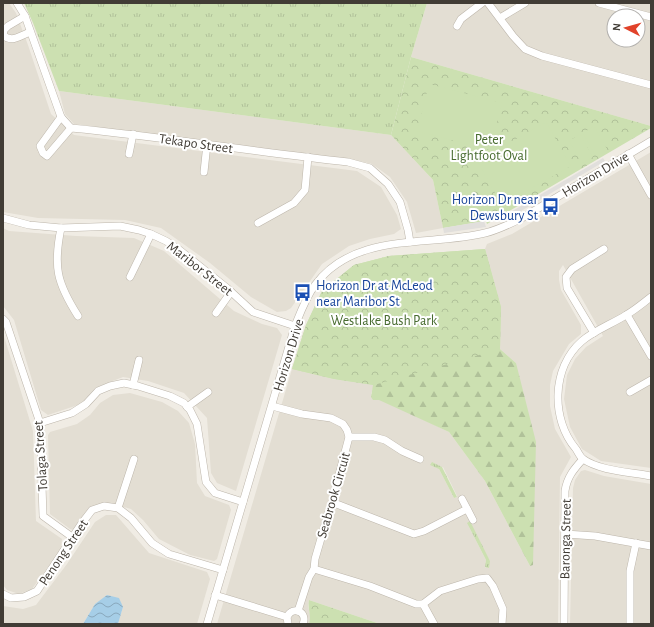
<svg xmlns="http://www.w3.org/2000/svg" width="654" height="627" font-family="'Alegreya Sans',sans-serif">
  <style>
    .residential { fill: #e3ded3; fill-rule: evenodd }
    .grass { fill: url(#grass-tufts) }
    .forest { fill: url(#forest-firs) }
    .park { fill: url(#park-crowns) }
    .pitch { fill: #cce0b1 }
    .parking { fill: #e1dfdc }
    .water { fill: url(#water-waves) }
    .lines { fill: none; stroke-linecap: round; stroke-linejoin: round }
    .minor-casing { stroke: #bdb6ab; stroke-width: 8 }
    .minor { stroke: #fff; stroke-width: 7 }
    .labels { text-anchor: middle; stroke-width: 4; stroke-linejoin: round; paint-order: stroke }
    .park-label { font-size: 14px; fill: #476b2f; stroke: #fff }
    .street-label { font-size: 14px; fill: #413c35; stroke: #fff }
    .transit-label { font-size: 14px; fill: #164399; stroke: #fff; text-anchor: end }
  </style>
  <defs>
    <pattern id="grass-tufts" width="24" height="20" patternUnits="userSpaceOnUse"><rect width="24" height="20" fill="#cce0b1"/><path d="M3 7l-1-3M5 7V3M7 7l1-3M15 17l-1-3M17 17v-4M19 17l1-3" fill="none" stroke="#b0c199"/></pattern>
    <pattern id="forest-firs" width="22" height="20" patternUnits="userSpaceOnUse"><rect width="22" height="20" fill="#cce0b1"/><path d="M5 1l3.5 6h-7zM16 11l3.5 6h-7z" fill="#b0c199"/></pattern>
    <pattern id="park-crowns" width="20" height="18" patternUnits="userSpaceOnUse"><rect width="20" height="18" fill="#cce0b1"/><path d="M2 6a3 3 0 1 1 6 0M12 15a3 3 0 1 1 6 0" fill="none" stroke="#b0c199"/></pattern>
    <pattern id="water-waves" width="16" height="10" patternUnits="userSpaceOnUse"><rect width="16" height="10" fill="#a6cee7"/><path d="M0 5q4-4 8 0t8 0" fill="none" stroke="#89a8bc"/></pattern>
  </defs>
  <rect width="100%" height="100%" fill="#f0ece4"/>
  <g class="residential">
    <polygon points="3,3 9,3 16,13 28,45 51,114 74,135 357,171 381,187 397,215 401,229 394,234 370,239 349,246 322,264 291,308 286,311 277,312 251,297 210,263 161,228 125,220 38,218 3,212"/>
    <path d="M427,3h224v123l-240,-69zM614,16h24v24h-24z"/>
    <polygon points="59,91 391,135 433,180 443,228 416,233 407,202 390,177 372,164 359,161 74,124 65,114"/>
    <path d="M651,152v316l-50,-7 -19,-12 -12,-22 -6,-28 3,-24 8,-16 11,-12 17,-11 -40,-71 -4,6v9l2,10 20,35v9l-12,10 -16,27 -3,14v21l5,23 16,28 -11,20 -2,147h-178l-71,-24 -1,6 3,13 -2,5h-92l75,-255 42,10 40,6 -3,9 78,38 36,49 45,85 -14,-203 -16,-14 1,-42 -16,-58 2,-5 25,-10zM443,467l14,29v1l-3,1 -15,-29zM467,523l23,38 -5,7 1,-8z"/>
    <polygon points="3,228 9,231 76,236 134,238 164,251 234,311 262,324 277,328 282,335 236,491 217,483 211,473 207,418 184,393 148,381 123,377 95,388 81,404 48,415 41,410 14,320 3,306"/>
    <polygon points="3,333 33,431 36,521 62,539 61,549 32,589 19,594 7,590 3,585"/>
    <polygon points="130,393 162,402 178,411 189,423 195,444 197,483 205,496 229,505 231,510 217,559 214,561 190,555 159,539 143,520 131,509 113,504 101,504 92,506 73,530 70,529 50,514 48,435 50,432 77,424 90,415 100,403 113,395"/>
    <polygon points="585,470 604,476 651,484 651,624 570,624 573,488 575,480 581,471"/>
    <polygon points="106,515 116,515 149,553 207,572 210,579 197,624 118,624 123,607 95,604 83,624 3,624 3,606 23,609 36,605 67,564 95,522"/>
  </g>
  <g class="grass">
    <polygon points="24,3 427,3 411,57 391,135 59,91 33,23"/>
    <polygon points="432,462 442,467 457,497 454,498 439,469 430,465"/>
    <polygon points="470,521 490,561 489,568 485,567 486,560 467,523"/>
  </g>
  <polygon class="forest" points="485,249 501,307 500,349 516,363 536,442 533,565 530,566 485,481 449,432 379,400 373,400 371,397 373,385 334,379 292,369 306,325 322,291 354,265 389,256"/>
  <g class="park">
    <polygon points="411,57 651,126 651,128 487,224 486,221 443,228 433,180 391,135"/>
    <polygon points="485,249 501,307 500,349 374,385 334,379 292,369 306,325 322,291 354,265 389,256"/>
    <path d="M309,600l71,24h-71c3,-8 -2,-16 0,-24z"/>
  </g>
  <g class="pitch">
    <polygon points="429,84 502,103 490,150 417,131"/>
    <polygon points="546,122 571,166 502,205 477,161"/>
    <polygon points="594,126 607,149 595,155 583,133"/>
    <polygon points="580,134 593,157 582,163 569,141"/>
  </g>
  <g class="parking">
    <polygon points="603,158 605,161 511,217 509,213"/>
    <polygon points="484,221 486,227 444,233 443,228"/>
  </g>
  <polygon class="water" points="107,595 119,598 123,607 118,624 83,624 95,604"/>
  <g class="lines">
    <defs>
      <g id="minor">
        <path d="M17,3l8,13 36,101 10,11c93,9 185,24 277,34l22,6 18,16 12,18 8,28 2,12"/>
        <polyline points="488,3 513,36 525,49 542,56 651,85"/>
        <polyline points="599,3 651,17"/>
        <path d="M25,16l-17,10 -4,4 -1,5c8,8 18,1 27,-3"/>
        <polyline points="500,18 525,3"/>
        <polyline points="457,26 461,19 482,3"/>
        <polyline points="61,117 40,146 43,153 47,156 71,128"/>
        <polyline points="129,154 133,134"/>
        <polyline points="628,154 651,195"/>
        <polyline points="204,172 207,144"/>
        <polyline points="3,218 29,225 61,228 120,226 139,230 151,234 166,241 177,248 227,288 253,312 295,326"/>
        <polyline points="258,223 294,203 305,190 308,157"/>
        <path d="M61,228c-8,39 -4,55 17,88"/>
        <polyline points="130,277 151,234"/>
        <path d="M651,297c-8,6 -16,13 -25,18 -14,9 -31,15 -44,26 -31,27 -31,79 -6,108 2,3 4,8 7,10 17,12 48,13 68,17"/>
        <polyline points="216,313 231,292"/>
        <polyline points="627,315 651,356"/>
        <polyline points="3,319 6,322 40,423 43,516 72,537"/>
        <polyline points="594,333 567,288 566,277 572,269 604,249"/>
        <polyline points="133,385 139,360"/>
        <polyline points="630,392 651,380"/>
        <polyline points="272,406 302,414 331,418 343,424 347,430 349,437 334,494 334,503 329,511 315,559 314,569 309,577 298,611"/>
        <polyline points="187,407 208,392"/>
        <polyline points="40,423 72,413 86,404 98,391 110,386 124,383 138,386 170,396 184,403 190,410 197,424 206,482 215,493 243,502"/>
        <polyline points="349,437 374,437 385,440 402,451 420,459"/>
        <polyline points="462,499 473,520"/>
        <polyline points="334,503 414,534 424,531 467,509"/>
        <polyline points="118,508 134,459"/>
        <polyline points="565,534 595,536 651,546"/>
        <polyline points="314,569 370,586 416,604 423,604 434,624"/>
        <polyline points="3,594 11,598 24,597 37,591 82,523 92,510 104,506 118,508 131,518 152,543 169,554 223,570"/>
        <polyline points="215,595 287,617"/>
        <polyline points="423,604 440,591 478,579 487,578 493,586 503,609 502,624"/>
        <path d="M207,624l88,-298c6,-15 11,-29 20,-41 40,-54 114,-38 170,-52 13,-3 25,-9 37,-15l129,-77"/>
        <path d="M288,624l-1,-7c6,-12 21,-5 16,7"/>
        <path d="M564,624l1,-133c2,-14 9,-22 18,-32"/>
        <polyline points="630,624 630,571 636,543"/>
      </g>
    </defs>
    <use href="#minor" class="minor-casing"/>
    <use href="#minor" class="minor"/>
  </g>
  <defs>
    <symbol id="bus-bare" viewBox="-9 -9 18 18"><path d="M-5-6H5V4H4V6H2V4H-2V6H-4V4H-5ZM-3.5-4V0h7V-4ZM-3.5 1.2v1.5H-2V1.2ZM2 1.2v1.5H3.5V1.2Z" fill="#1a4fb4" stroke="#fff" stroke-width="2.5" paint-order="stroke"/></symbol>
  </defs>
  <g fill-rule="evenodd">
    <use href="#bus-bare" x="538" y="194" width="25" height="25"/>
    <use href="#bus-bare" x="290" y="280" width="25" height="25"/>
  </g>
  <g class="labels">
    <g class="park-label">
      <text x="489" y="144">Peter<tspan x="489" dy="16">Lightfoot Oval</tspan></text>
      <text x="384" y="325">Westlake Bush Park</text>
    </g>
    <g class="street-label">
      <text transform="translate(196 143) rotate(8)" y="5">Tekapo Street</text>
      <text transform="translate(595 174) rotate(-31)" y="5">Horizon Drive</text>
      <text transform="translate(200 268) rotate(38)" y="5">Maribor Street</text>
      <text transform="translate(288 355) rotate(-73)" y="5">Horizon Drive</text>
      <text transform="translate(40 456) rotate(-94)" y="5">Tolaga Street</text>
      <text transform="translate(333 495) rotate(-74)" y="5">Seabrook Circuit</text>
      <text transform="translate(565 539) rotate(-89)" y="5">Baronga Street</text>
      <text transform="translate(63 552) rotate(-56)" y="5">Penong Street</text>
    </g>
    <g class="transit-label">
      <text x="538" y="204">Horizon Dr near<tspan x="538" dy="16">Dewsbury St</tspan></text>
      <text x="316" y="290" text-anchor="start">Horizon Dr at McLeod<tspan x="316" dy="16">near Maribor St</tspan></text>
    </g>
  </g>
  <rect width="654" height="627" fill="none" stroke="#413c35" stroke-width="8"/>
  <g transform="translate(626 28) rotate(276)"><circle r="19" fill="#ffffff" stroke="#b3b1ae"/>
  <path d="M0-3L7 15L0 10L-7 15Z" fill="#e1422a"/>
  <text y="-6" font-size="11" font-weight="bold" text-anchor="middle" fill="#413c35">N</text>
  </g>
</svg>
